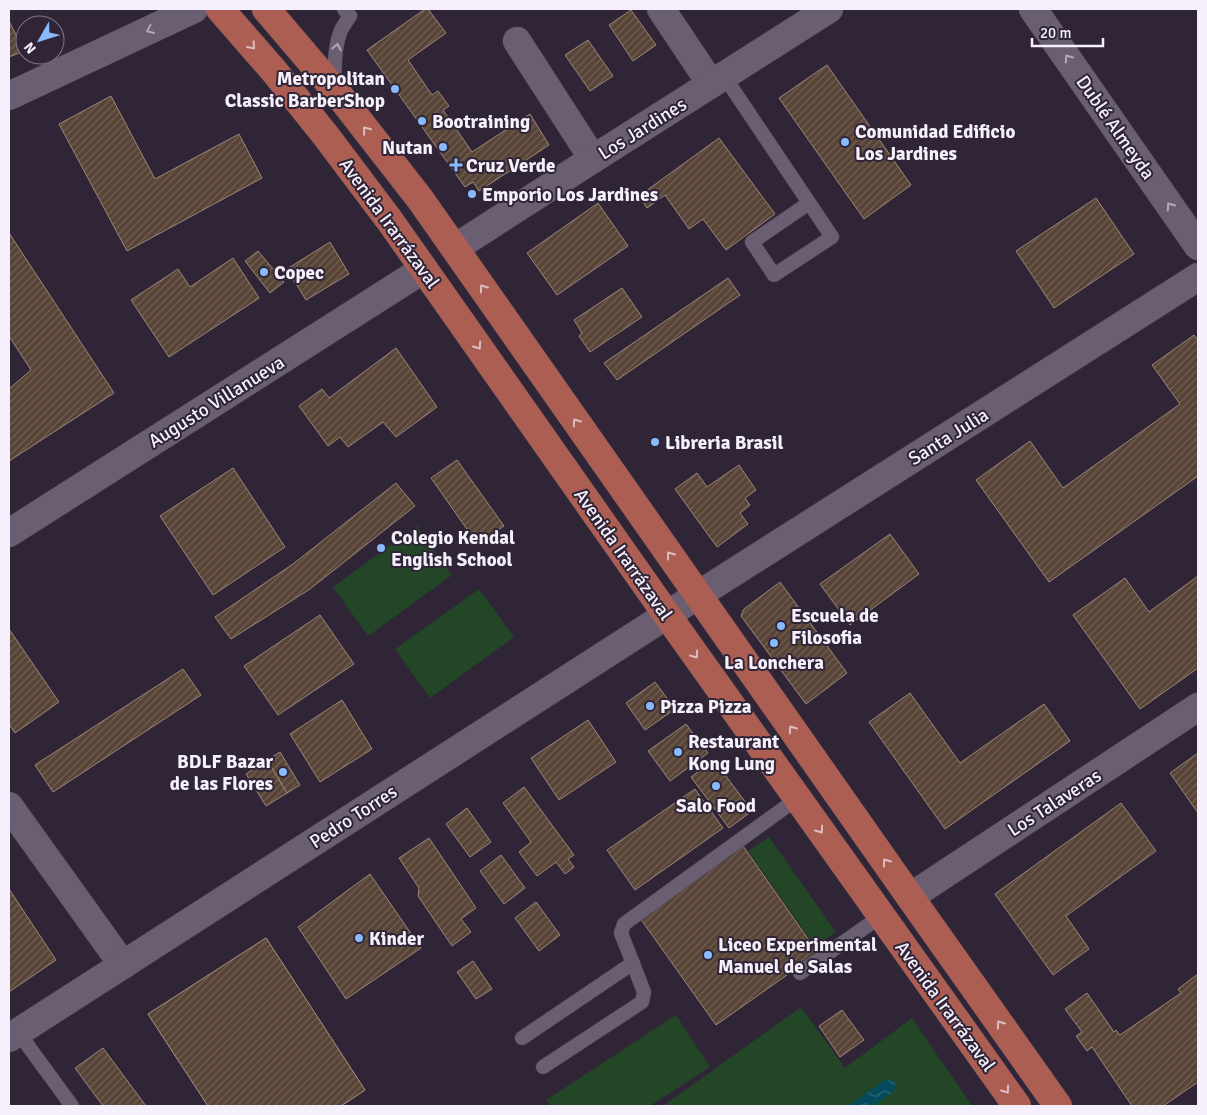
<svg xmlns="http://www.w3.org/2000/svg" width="1207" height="1115" font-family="Signika,sans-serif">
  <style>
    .grass { fill: #224626 }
    .water { fill: url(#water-waves) }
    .building { fill: url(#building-hatch); stroke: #9d8778 }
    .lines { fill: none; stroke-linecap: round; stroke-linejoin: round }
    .lane-casing { stroke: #48404f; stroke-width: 15 }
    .street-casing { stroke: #48404f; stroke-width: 29 }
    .secondary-casing { stroke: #48404f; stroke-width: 29 }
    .primary-casing { stroke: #48404f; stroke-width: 29 }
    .lane { stroke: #695e72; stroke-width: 14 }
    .street { stroke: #695e72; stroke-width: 28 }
    .secondary { stroke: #695e72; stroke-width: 28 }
    .primary { stroke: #ad5e52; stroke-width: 28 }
    .oneway { stroke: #b0a7b7 }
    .oneway2 { stroke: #dcbdc0 }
    .poi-dot { fill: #89bafc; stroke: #2f2537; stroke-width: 2 }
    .labels { text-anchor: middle; stroke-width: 4; stroke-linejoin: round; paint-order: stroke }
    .poi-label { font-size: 19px; font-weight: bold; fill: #f6f0fc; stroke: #2f2537; text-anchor: start }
    .street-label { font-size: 19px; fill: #f6f0fc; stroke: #2f2537 }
  </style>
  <defs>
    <pattern id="water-waves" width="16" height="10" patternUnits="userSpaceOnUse" patternTransform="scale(1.25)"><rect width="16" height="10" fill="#044c5d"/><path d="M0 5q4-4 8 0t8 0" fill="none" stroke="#296675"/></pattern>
    <pattern id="building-hatch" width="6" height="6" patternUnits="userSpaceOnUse" patternTransform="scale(1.25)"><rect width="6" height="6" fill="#584437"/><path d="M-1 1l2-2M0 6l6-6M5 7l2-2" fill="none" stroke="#715f55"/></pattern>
  </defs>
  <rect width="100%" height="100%" fill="#2f2537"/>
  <g class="grass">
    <polygon points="417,526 452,575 368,636 333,587"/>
    <polygon points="479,589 514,637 430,698 395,649"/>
    <polygon points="769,837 836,932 815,946 748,851"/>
    <polygon points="801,1007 845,1068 912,1018 972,1106 663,1106"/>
    <polygon points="676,1015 710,1067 650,1106 551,1106 546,1100"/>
  </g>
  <polygon class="water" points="885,1080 893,1080 896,1085 893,1092 873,1106 848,1106"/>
  <g class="building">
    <polygon points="425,9 428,9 446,33 408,60 432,95 438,91 449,106 443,110 472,152 530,114 549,145 479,191 473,182 465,187 367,50"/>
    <polygon points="631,10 656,45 633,61 609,25"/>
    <polygon points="9,21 24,51 9,57"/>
    <polygon points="588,40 613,76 590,91 565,55"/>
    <polygon points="827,65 911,185 864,219 779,98"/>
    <polygon points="111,96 155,179 239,134 262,178 127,251 59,124"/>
    <polygon points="719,138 775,214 726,250 703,219 689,229 665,195 647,208 639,196"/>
    <polygon points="1096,198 1134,254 1054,308 1016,251"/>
    <polygon points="598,203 628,246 557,295 527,253"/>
    <polygon points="9,233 114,393 9,461 9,389 31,370 9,336"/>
    <polygon points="330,242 349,274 306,300 287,269"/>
    <polygon points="258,251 284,282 270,293 245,261"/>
    <polygon points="233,258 259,298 169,357 131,300 178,269 190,287"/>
    <polygon points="728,278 740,295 617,380 604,363"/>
    <polygon points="622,288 642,317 590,352 579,336 582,333 574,320"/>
    <polygon points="1194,335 1198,340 1198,476 1049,582 976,480 1030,441 1063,488 1180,404 1152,365"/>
    <polygon points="396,348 437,407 396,437 383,422 348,447 340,437 328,446 299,406 322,389 329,398"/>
    <polygon points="457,460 504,526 478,545 431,478"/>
    <polygon points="739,465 756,490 745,498 750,505 740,513 748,524 717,547 675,489 697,473 707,487"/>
    <polygon points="233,468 285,547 213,595 160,516"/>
    <polygon points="396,483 415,506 310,589 231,639 215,617 293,564"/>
    <polygon points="890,534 919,574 850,625 820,584"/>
    <polygon points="1198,576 1198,668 1140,709 1073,615 1125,578 1149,612"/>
    <polygon points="780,582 847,673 806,704 741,616 744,609"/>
    <polygon points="320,615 354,664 278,715 244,666"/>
    <polygon points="9,629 59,702 15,733 9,724"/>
    <polygon points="183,669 201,695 53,792 35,765"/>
    <polygon points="655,682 675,709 645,730 626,703"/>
    <polygon points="910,693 960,763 1044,704 1070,741 945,829 869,722"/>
    <polygon points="342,700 372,749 320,782 290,734"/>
    <polygon points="588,720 616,762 559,800 531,758"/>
    <polygon points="686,724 708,753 670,781 648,751"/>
    <polygon points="280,752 300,785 287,793 267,760"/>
    <polygon points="1198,753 1198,813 1170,773"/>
    <polygon points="267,760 287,793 266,806 246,774"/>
    <polygon points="714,760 752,811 729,828 691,777"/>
    <polygon points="524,787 574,855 568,859 574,867 565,874 556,862 537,876 519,852 531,842 503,803"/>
    <polygon points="695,789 723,828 635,890 607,850"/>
    <polygon points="1121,803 1156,851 1066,916 1089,949 1053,975 995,894"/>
    <polygon points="467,808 491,842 470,857 446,824"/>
    <polygon points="429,838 476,908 461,919 471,932 452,946 418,896 419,888 399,858"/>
    <polygon points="743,846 818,953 716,1025 640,918"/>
    <polygon points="501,855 525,888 504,904 480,871"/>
    <polygon points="370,874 421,948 346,999 298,927"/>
    <polygon points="9,889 56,960 9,992"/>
    <polygon points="536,902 560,935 539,951 515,918"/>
    <polygon points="266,938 365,1090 341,1106 260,1106 258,1102 296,1077 303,1088 319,1078 255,980 192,1022 247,1106 208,1106 148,1014"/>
    <polygon points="266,938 365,1090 341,1106 208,1106 148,1014"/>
    <polygon points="473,961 492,989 476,999 457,972"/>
    <polygon points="1198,974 1198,1082 1163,1106 1132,1106 1092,1047 1087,1051 1076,1036 1082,1032 1065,1009 1087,993 1114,1032 1116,1030 1120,1035 1181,993 1178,989"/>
    <polygon points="842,1010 864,1040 840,1057 819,1026"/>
    <polygon points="103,1048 146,1106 103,1106 75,1068"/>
  </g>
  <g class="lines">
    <defs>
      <g id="lane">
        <polyline points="724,76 832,237 774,275 752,242 809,203"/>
        <path d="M335,86c-1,-18 -1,-39 6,-56 3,-5 6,-10 9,-14l-6,-7"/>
        <polyline points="800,973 881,916"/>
        <polyline points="18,1032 72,1106"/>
        <polyline points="522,1038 633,963"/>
        <polyline points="543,1067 642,1002 644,992 621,933 624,924 798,798"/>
      </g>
      <g id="street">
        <polyline points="661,9 711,84"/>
        <polyline points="517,41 593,159"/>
        <polyline points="9,96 194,9"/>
        <polyline points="455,248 593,159 829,9"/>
        <polyline points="9,533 424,269"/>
        <polyline points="9,806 123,965"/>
        <polyline points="910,897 1198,707"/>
        <polyline points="9,1038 698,595 1198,277"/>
      </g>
      <polyline id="secondary" points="1033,9 1198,246"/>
      <g id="primary">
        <polyline points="220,9 274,71 326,136 390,221 667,615 1017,1106"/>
        <polyline points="266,9 335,90 420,199 910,897 1058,1106"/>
      </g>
    </defs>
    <use href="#lane" class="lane-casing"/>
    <use href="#street" class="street-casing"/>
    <use href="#secondary" class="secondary-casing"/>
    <use href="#primary" class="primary-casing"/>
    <use href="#lane" class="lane"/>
    <use href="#street" class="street"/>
    <use href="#secondary" class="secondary"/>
    <use href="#primary" class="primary"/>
  </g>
  <defs><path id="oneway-chevron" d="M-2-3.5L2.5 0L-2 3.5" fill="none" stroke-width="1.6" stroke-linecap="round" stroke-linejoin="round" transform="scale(1.25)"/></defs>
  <g class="oneway">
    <use href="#oneway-chevron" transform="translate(150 30) rotate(155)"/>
    <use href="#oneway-chevron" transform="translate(337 47) rotate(-78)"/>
    <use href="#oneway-chevron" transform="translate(1068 58) rotate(-125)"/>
    <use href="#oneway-chevron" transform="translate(1170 206) rotate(-125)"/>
  </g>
  <g class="oneway2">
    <use href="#oneway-chevron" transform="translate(252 46) rotate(49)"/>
    <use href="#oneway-chevron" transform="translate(366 130) rotate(-128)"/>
    <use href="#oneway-chevron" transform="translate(483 288) rotate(-125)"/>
    <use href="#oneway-chevron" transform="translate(478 346) rotate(55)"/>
    <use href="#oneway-chevron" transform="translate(576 422) rotate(-125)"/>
    <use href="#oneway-chevron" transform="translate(670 555) rotate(-125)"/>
    <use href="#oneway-chevron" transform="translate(695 655) rotate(55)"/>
    <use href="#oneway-chevron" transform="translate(792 729) rotate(-125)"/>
    <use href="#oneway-chevron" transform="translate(820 830) rotate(54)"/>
    <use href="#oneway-chevron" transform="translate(886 862) rotate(-125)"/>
    <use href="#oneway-chevron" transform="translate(1000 1024) rotate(-125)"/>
    <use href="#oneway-chevron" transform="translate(1006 1090) rotate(54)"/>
  </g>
  <g class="poi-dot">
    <circle cx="395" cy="89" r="5"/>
    <circle cx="422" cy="121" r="5"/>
    <circle cx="845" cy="142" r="5"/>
    <circle cx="443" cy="147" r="5"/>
    <path d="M453.5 157.5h5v5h5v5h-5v5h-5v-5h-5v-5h5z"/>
    <circle cx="472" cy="194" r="5"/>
    <circle cx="264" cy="272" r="5"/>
    <circle cx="655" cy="442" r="5"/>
    <circle cx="381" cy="548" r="5"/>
    <circle cx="781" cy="626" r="5"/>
    <circle cx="774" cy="643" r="5"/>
    <circle cx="650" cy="706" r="5"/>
    <circle cx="678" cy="752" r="5"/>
    <circle cx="283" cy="772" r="5"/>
    <circle cx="716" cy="786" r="5"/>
    <circle cx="359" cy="938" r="5"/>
    <circle cx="708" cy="955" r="5"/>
  </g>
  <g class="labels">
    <g class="poi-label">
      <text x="385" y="85" text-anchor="end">Metropolitan<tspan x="385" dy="22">Classic BarberShop</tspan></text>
      <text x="432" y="128">Bootraining</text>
      <text x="855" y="138">Comunidad Edificio<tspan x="855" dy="22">Los Jardines</tspan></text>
      <text x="433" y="154" text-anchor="end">Nutan</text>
      <text x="466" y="172">Cruz Verde</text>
      <text x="482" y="201">Emporio Los Jardines</text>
      <text x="274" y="279">Copec</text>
      <text x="665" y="449">Libreria Brasil</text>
      <text x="391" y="544">Colegio Kendal<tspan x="391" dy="22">English School</tspan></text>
      <text x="791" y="622">Escuela de<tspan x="791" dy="22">Filosofia</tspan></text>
      <text x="774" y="669" text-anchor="middle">La Lonchera</text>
      <text x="660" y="713">Pizza Pizza</text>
      <text x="688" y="748">Restaurant<tspan x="688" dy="22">Kong Lung</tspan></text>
      <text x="273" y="768" text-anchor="end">BDLF Bazar<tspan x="273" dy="22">de las Flores</tspan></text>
      <text x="716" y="812" text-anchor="middle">Salo Food</text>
      <text x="369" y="945">Kinder</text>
      <text x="718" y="951">Liceo Experimental<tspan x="718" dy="22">Manuel de Salas</tspan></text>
    </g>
    <g class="street-label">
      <text transform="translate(1116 127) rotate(55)" y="7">Dublé Almeyda</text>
      <text transform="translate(642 128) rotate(-32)" y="7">Los Jardines</text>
      <text transform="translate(390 223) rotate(54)" y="7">Avenida Irarrázaval</text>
      <text transform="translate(216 401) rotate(-32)" y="7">Augusto Villanueva</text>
      <text transform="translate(948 436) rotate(-32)" y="7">Santa Julia</text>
      <text transform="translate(624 554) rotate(55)" y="7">Avenida Irarrázaval</text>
      <text transform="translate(1054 802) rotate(-33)" y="7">Los Talaveras</text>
      <text transform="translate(353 816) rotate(-33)" y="7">Pedro Torres</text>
      <text transform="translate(946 1006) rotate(54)" y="7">Avenida Irarrázaval</text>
    </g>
  </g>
  <rect width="1207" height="1115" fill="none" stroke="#f6f0fc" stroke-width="20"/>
  <g transform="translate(40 40) rotate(231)"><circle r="24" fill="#2f2537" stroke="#7f7686"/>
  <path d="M0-4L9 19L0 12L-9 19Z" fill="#89bafc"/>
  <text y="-8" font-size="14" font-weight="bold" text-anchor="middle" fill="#f6f0fc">N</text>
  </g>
  <path d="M1032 38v8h71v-8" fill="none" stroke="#f6f0fc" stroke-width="2.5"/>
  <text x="1040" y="38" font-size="15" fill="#f6f0fc" stroke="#2f2537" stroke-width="4" paint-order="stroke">20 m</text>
</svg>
